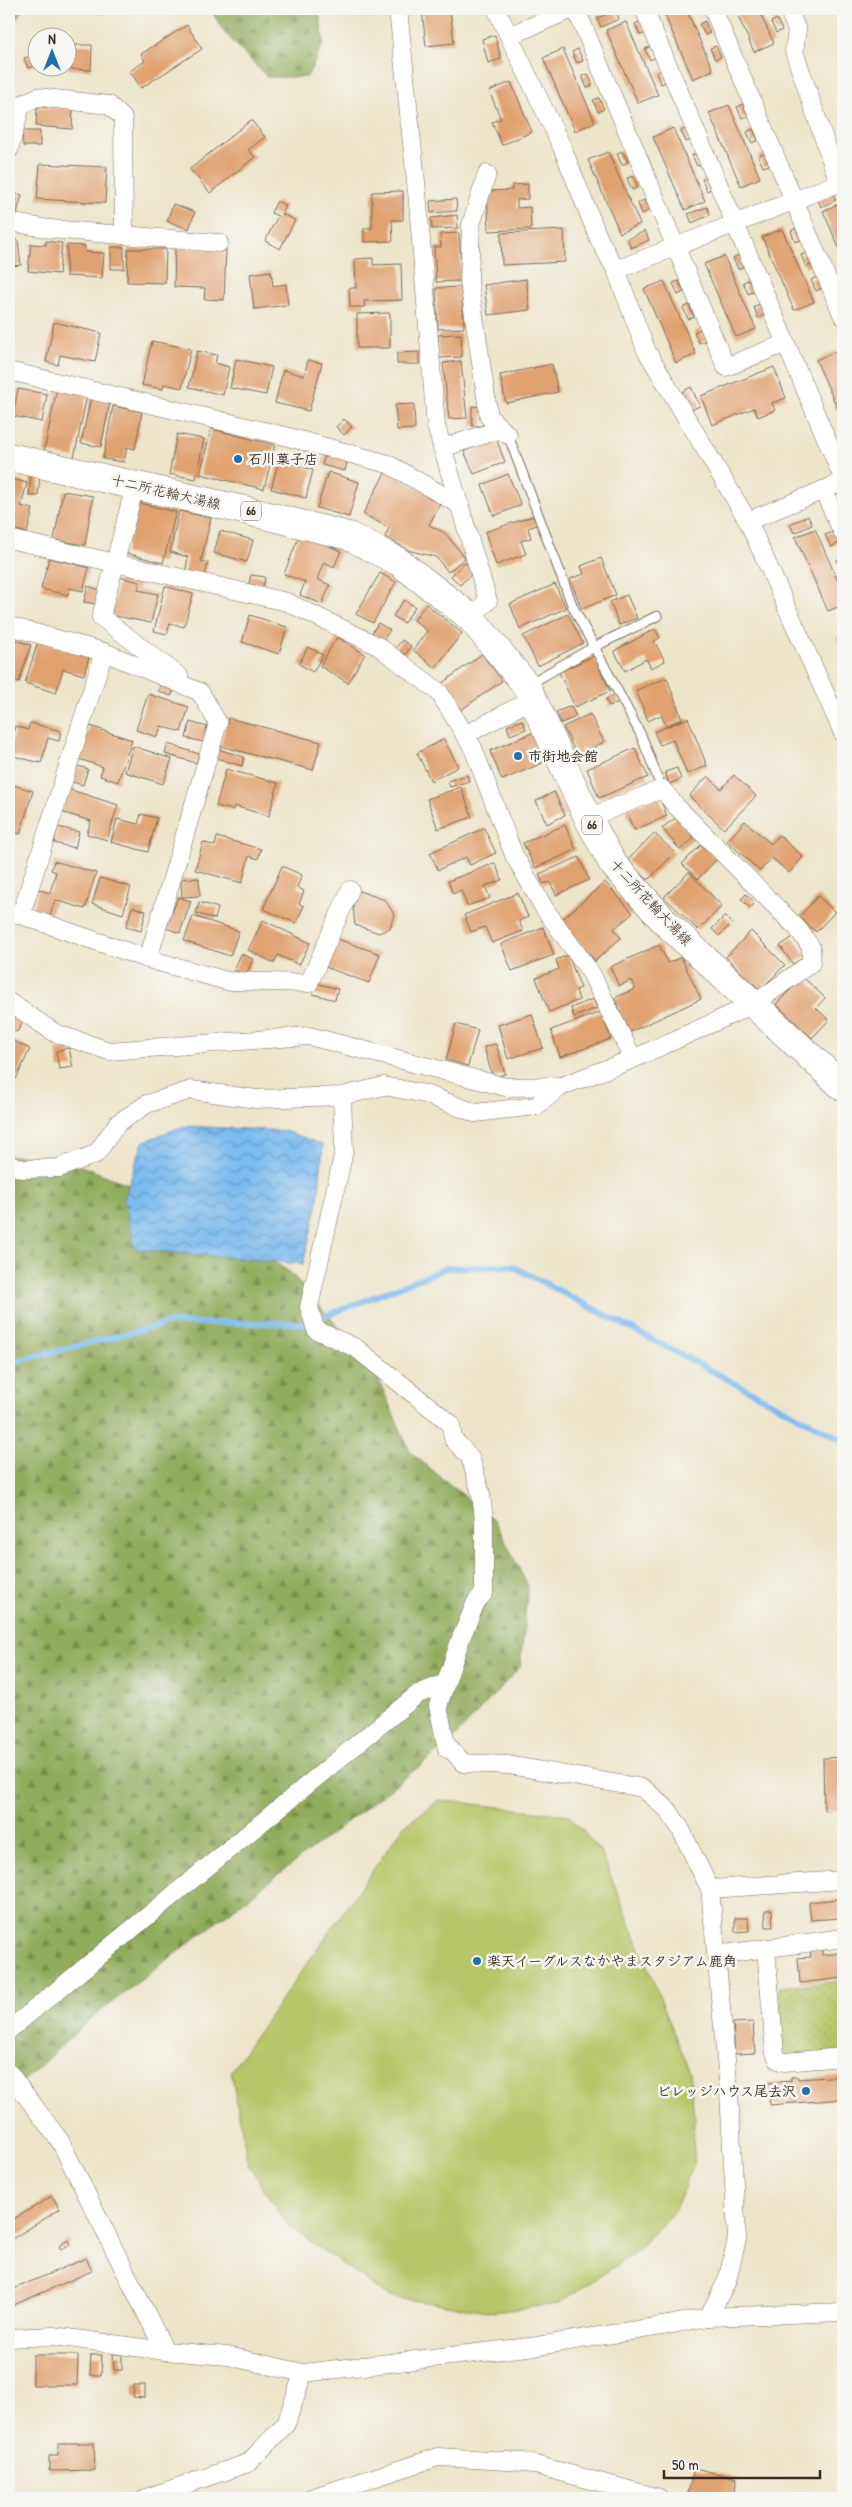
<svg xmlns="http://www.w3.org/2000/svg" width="852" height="2507" font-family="'Patrick Hand','Klee One',sans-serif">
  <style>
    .forest { fill: url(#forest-firs); stroke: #666a3d }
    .park { fill: url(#park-dots); stroke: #787843 }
    .pitch { fill: #b6c668; stroke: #787843 }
    .water { fill: url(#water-waves); stroke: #5b7286 }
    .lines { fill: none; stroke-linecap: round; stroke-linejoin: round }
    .stream { stroke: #7bbbef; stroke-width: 6 }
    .building { fill: #e0a170 }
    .lane-casing { stroke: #796b5a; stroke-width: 11 }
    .street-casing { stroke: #796b5a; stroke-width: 19 }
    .primary-casing { stroke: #796b5a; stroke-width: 29 }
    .lane { stroke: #fff; stroke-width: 9 }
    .street { stroke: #fff; stroke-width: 18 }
    .primary { stroke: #fff; stroke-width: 28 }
    .poi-dot { fill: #1f6fb2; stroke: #f6f6f2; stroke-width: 2 }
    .labels { text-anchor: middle; stroke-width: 5; stroke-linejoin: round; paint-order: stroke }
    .shield { fill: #f6f6f2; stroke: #73675e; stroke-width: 1 }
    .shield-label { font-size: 12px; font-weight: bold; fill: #3b2a1e }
    .poi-label { font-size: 14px; font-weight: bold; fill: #3b2a1e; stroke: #f6f6f2; text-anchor: start }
    .street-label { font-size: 14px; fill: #3b2a1e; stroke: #f6f6f2 }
  </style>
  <defs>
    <pattern id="forest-firs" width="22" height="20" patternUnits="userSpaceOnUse" patternTransform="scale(1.25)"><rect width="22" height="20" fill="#90ab5c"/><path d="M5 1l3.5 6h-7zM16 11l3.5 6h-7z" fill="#778b4b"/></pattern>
    <pattern id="park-dots" width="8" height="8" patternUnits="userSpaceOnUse" patternTransform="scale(1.25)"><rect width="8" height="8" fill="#b6c668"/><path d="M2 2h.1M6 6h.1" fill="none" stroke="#9daa5a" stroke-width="1.8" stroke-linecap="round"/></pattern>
    <pattern id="water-waves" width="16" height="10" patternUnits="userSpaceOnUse" patternTransform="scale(1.25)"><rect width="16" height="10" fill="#7bbbef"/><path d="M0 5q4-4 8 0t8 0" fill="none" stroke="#6698c1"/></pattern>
  </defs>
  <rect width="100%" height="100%" fill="#f6f6f2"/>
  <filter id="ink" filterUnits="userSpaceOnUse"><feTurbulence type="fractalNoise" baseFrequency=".02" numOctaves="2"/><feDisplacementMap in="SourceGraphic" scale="10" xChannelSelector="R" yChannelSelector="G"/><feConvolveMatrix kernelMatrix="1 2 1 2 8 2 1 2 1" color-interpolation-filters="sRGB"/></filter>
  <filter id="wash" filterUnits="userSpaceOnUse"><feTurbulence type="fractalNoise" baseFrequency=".0096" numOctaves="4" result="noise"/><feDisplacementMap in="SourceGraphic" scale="20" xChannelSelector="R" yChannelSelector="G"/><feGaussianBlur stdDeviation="1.12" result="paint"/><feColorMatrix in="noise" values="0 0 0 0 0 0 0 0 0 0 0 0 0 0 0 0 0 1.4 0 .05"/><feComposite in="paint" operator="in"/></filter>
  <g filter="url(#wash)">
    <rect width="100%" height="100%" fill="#ede5c9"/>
    <g class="forest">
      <polygon points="9,9 24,9 9,29"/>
      <polygon points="211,9 319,9 324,43 307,77 267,77 223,31"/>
      <polygon points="9,1156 55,1156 193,1209 291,1273 373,1367 410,1452 495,1521 528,1586 520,1667 447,1745 89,2020 24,2081 9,2091"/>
    </g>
    <polygon class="park" points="843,1981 843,2052 787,2056 783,2052 779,1987"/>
    <polygon class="pitch" points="439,1800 569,1815 601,1852 690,2072 694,2117 693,2166 674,2212 632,2255 558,2304 494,2312 389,2297 288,2226 248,2164 231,2071 404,1826"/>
    <polygon class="water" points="183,1126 285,1131 323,1145 318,1202 303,1264 135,1249 124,1199 143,1142"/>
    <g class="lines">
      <polyline class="stream" points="9,1363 170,1323 308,1323 447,1268 512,1266 843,1440"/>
    </g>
    <g id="blocks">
      <g class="building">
        <polygon points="96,9 108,9 100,15"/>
        <polygon points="422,9 450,9 454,43 426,46"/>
        <polygon points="662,9 686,9 713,70 693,79"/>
        <polygon points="735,9 758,9 774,43 754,52"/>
        <polygon points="616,10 619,19 601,27 597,18"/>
        <polygon points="777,19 782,30 776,33 771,22"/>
        <polygon points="641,21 646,33 640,35 635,24"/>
        <polygon points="705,21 710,33 705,35 699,24"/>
        <polygon points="626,22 658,95 638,103 606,30"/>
        <polygon points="187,25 202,49 141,88 130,71 145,61 141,54"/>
        <polygon points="495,35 501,59 488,63 482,39"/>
        <polygon points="68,45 92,45 91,70 68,69"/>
        <polygon points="651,46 656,57 650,60 645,49"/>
        <polygon points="716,46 721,57 715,59 710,48"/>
        <polygon points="563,49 595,122 575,131 543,58"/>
        <polygon points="578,49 583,61 577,63 572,52"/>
        <polygon points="38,54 38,65 28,68 24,58"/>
        <polygon points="662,70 667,81 661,84 656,73"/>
        <polygon points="588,74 593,85 587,88 582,76"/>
        <polygon points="511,82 532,132 502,145 492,122 501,119 489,91"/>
        <polygon points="599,98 604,109 598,112 593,100"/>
        <polygon points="743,104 748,116 742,118 737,107"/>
        <polygon points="729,105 760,178 741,186 709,113"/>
        <polygon points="37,107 73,109 72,129 36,126"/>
        <polygon points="251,120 265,137 248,150 255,157 210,193 190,169"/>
        <polygon points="673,128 705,201 685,210 653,137"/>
        <polygon points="687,128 692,139 686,142 681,131"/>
        <polygon points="753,129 758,140 752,143 747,132"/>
        <polygon points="22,131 40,131 40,146 23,146"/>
        <polygon points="622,151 628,162 622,165 617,154"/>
        <polygon points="608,152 640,224 620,233 588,160"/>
        <polygon points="698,153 702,164 697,166 692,155"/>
        <polygon points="764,153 769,165 763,167 758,156"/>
        <polygon points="40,164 107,167 105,203 37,199"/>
        <polygon points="633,176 638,187 632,190 627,178"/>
        <polygon points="708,177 713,188 707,191 702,179"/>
        <polygon points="528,184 528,199 517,200 517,208 530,207 531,229 489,231 487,191 512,190 512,185"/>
        <polygon points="403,191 403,220 392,220 393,241 364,242 364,228 372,228 372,192"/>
        <polygon points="9,192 22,195 16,217 9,215"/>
        <polygon points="833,194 836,200 821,207 818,200"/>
        <polygon points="456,199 457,211 431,213 430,201"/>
        <polygon points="644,200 648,211 642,214 638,203"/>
        <polygon points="277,201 286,206 282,214 295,220 280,249 265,241 278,216 271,213"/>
        <polygon points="843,202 843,257 823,211"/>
        <polygon points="173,204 195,212 189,229 167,221"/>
        <polygon points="707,207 710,215 692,223 688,214"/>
        <polygon points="457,215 458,228 432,229 431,218"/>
        <polygon points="796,228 801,240 795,242 791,231"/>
        <polygon points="782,229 814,302 794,310 762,237"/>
        <polygon points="564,230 565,262 502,265 501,233"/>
        <polygon points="645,231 649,240 631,248 627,239"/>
        <polygon points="459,233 462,281 436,282 434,247 441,247 440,234"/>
        <polygon points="18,240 21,265 9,266 9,241"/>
        <polygon points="46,241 62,243 59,274 28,271 31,244 46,245"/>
        <polygon points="67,245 85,246 85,252 104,253 102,278 66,276"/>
        <rect x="111" y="247" width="13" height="22"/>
        <polygon points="175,248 226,249 224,300 204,299 205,288 174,287"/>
        <polygon points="128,249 166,249 165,283 127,282"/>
        <polygon points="807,253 812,264 806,267 801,255"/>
        <polygon points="738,255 743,267 738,269 733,258"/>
        <polygon points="724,256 756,329 736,337 704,264"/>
        <polygon points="373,258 373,265 401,264 402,300 364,301 365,307 350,307 349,288 356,288 355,259"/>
        <polygon points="271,271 273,286 286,284 288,305 254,309 250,274"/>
        <polygon points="817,277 822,288 816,291 811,280"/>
        <polygon points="526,279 530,310 488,315 484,285"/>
        <polygon points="749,280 754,291 748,294 743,282"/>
        <polygon points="664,281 696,354 676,363 644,289"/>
        <polygon points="679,281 684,292 678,295 673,283"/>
        <polygon points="462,287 464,328 438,329 436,288"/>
        <polygon points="759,304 764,315 758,318 754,307"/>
        <polygon points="689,305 694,317 688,319 683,308"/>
        <polygon points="390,313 390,348 357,348 357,314"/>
        <polygon points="54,322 101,333 95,362 60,355 58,365 46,362"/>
        <polygon points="700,329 705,341 699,343 694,332"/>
        <polygon points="461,334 462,357 439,358 438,335"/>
        <polygon points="152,341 191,349 182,388 164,384 163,389 142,385"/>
        <polygon points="197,351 217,355 215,363 229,367 223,395 189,387"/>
        <polygon points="836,351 843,367 843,421 816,360"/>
        <polygon points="419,352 419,364 397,364 397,353"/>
        <polygon points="236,359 272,367 266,395 230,388"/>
        <polygon points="308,360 322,363 309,411 275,403 283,370 304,376"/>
        <polygon points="461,361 467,418 449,419 443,363"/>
        <polygon points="552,364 558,392 506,403 500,375"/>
        <polygon points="774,367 786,398 772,403 775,410 758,417 754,408 712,425 701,396"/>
        <polygon points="691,387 700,406 691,410 682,392"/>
        <polygon points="57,388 87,395 74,458 44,452"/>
        <polygon points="18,389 47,394 42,422 13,416"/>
        <polygon points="91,397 110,402 101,447 81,443"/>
        <polygon points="414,404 415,429 397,430 395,405"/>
        <polygon points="113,406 142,412 135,449 127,447 124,462 103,459"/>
        <polygon points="472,406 483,407 483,426 472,426"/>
        <polygon points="9,419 13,420 10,436 9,435"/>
        <polygon points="344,419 352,427 344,435 336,427"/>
        <polygon points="211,429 275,445 264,489 200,474"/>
        <polygon points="177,434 204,439 196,479 169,474"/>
        <polygon points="496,438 505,462 474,474 464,451"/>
        <polygon points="326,452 348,458 345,471 322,465"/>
        <polygon points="279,460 313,470 306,498 271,489"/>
        <polygon points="386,471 442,500 429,525 445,533 465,558 448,572 436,557 411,551 385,537 389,528 363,514"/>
        <polygon points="328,472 359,482 349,517 317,508"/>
        <polygon points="31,473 40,474 38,496 29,496"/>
        <polygon points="508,474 521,505 494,516 482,485"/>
        <polygon points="9,478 27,483 21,506 33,509 27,533 9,528"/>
        <polygon points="63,491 93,496 85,545 54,540"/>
        <polygon points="139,503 176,512 163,563 125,553"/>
        <polygon points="179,511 211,518 201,561 208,563 205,577 185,573 188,557 170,552"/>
        <polygon points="533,516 537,525 528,528 531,538 521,541 526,554 496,565 485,532"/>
        <polygon points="808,516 812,525 794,533 790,524"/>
        <polygon points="815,529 843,593 843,605 828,611 795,537"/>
        <polygon points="220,531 253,540 247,562 214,553"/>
        <polygon points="833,532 839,543 831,547 825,535"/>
        <polygon points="300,534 341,551 334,567 324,562 317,579 330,585 322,604 300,595 305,582 284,574"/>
        <polygon points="843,557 843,573 837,560"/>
        <polygon points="49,558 89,568 83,591 69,588 68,595 41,589"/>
        <polygon points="601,558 616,595 582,609 570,579 584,574 581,566"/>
        <polygon points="465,562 474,572 460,585 451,576"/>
        <polygon points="380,573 396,582 373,623 356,614"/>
        <polygon points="251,575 265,577 263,589 248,587"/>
        <polygon points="119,577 140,582 138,590 158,594 151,623 111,615"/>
        <polygon points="555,584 566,608 520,629 510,604"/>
        <polygon points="88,586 99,590 96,604 84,602"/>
        <polygon points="165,586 193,594 184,627 170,623 167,634 154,631"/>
        <polygon points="627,595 637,618 619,625 610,602"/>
        <polygon points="404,600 415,607 404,623 393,616"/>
        <polygon points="426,604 462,633 435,668 413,650 427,631 414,620"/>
        <polygon points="568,614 583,643 538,666 523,636"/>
        <polygon points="250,615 287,627 279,654 242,642"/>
        <polygon points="378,623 390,630 383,640 372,633"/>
        <polygon points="655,629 660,638 654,641 665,661 651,668 646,659 625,671 614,651"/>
        <polygon points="843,636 843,652 837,639"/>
        <polygon points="337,637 365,654 348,683 320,666"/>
        <polygon points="9,638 31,645 19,682 9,679"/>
        <polygon points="402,640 411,646 405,655 395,649"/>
        <polygon points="38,641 89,657 84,675 63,669 56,693 25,683"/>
        <polygon points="308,647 323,655 313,672 299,664"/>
        <polygon points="482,654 502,681 461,710 441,684"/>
        <polygon points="594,656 610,691 575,707 559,672"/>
        <polygon points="667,678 682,719 666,726 661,715 648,721 636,690"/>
        <polygon points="162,682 175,688 171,696 158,691"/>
        <polygon points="148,694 189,707 181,732 161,726 157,737 136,730"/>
        <polygon points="616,695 619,702 609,706 606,699"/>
        <polygon points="571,706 576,717 561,723 556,712"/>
        <polygon points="590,714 604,742 577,755 563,727"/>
        <polygon points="228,718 321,742 313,770 220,746"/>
        <polygon points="688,718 707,766 687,774 673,740 660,745 654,732"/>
        <polygon points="522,720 526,729 510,735 507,726"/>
        <polygon points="9,721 13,722 9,737"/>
        <polygon points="190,722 207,727 203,742 186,738"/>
        <polygon points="30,723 61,731 59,741 48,738 41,763 9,755 15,726 28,730"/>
        <polygon points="90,726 132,740 118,782 100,776 103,767 79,759"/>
        <polygon points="534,732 547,761 502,780 490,751"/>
        <polygon points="444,739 458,767 431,781 417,753"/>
        <polygon points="168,744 199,754 196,763 165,754"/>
        <polygon points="133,746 172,759 163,784 125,772"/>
        <polygon points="635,748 648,777 599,798 587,769"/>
        <polygon points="218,749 244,757 242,766 216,758"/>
        <polygon points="74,765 88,769 83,785 69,781"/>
        <polygon points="677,768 681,779 669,784 665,772"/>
        <polygon points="226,769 278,783 269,816 234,806 233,810 216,806"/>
        <polygon points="467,775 469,781 450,787 448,781"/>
        <polygon points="734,775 756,796 724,829 689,796 708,776 721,789"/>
        <polygon points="14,785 33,791 20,834 9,831 9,798"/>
        <polygon points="461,787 472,817 438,829 427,799"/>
        <polygon points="68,789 118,805 107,840 87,834 91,821 61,812"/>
        <polygon points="554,792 565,815 547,824 536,801"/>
        <polygon points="659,796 667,816 634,830 625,810"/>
        <polygon points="141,814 157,818 148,852 111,842 117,819 138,824"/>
        <polygon points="677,817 694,838 680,850 662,828"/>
        <polygon points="745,821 771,844 779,835 803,857 789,873 772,858 760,871 727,841"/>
        <polygon points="565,825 576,850 535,868 523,843"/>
        <polygon points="58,827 79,832 75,848 54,843"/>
        <polygon points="484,828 496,853 470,865 466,857 438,870 430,853"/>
        <polygon points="654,833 675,853 648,880 627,861"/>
        <polygon points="217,837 261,849 258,859 249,856 242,883 195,870 203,842 215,846"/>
        <polygon points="701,845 717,859 698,879 682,864"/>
        <polygon points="579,857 589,880 556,895 550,882 543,884 539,874"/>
        <polygon points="54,861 96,873 85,909 55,900 50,916 32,911 38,889 50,893 56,872 51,870"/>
        <polygon points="495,863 502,880 485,886 490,898 467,906 461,890 453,894 448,881"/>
        <polygon points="282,866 302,875 297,887 304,891 299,904 304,906 296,923 263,909"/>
        <polygon points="689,872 722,906 698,930 664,897"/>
        <polygon points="100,878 131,887 123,914 92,904"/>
        <polygon points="199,878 200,896 182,897 181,879"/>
        <polygon points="605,882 633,913 614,929 621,938 595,961 560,921"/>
        <polygon points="359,891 385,900 394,914 390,928 379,933 355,925 353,906"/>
        <polygon points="518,893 528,917 519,921 523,931 492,943 485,927 471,932 464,915"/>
        <polygon points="746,894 755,903 750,908 741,899"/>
        <polygon points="818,896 835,912 816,932 799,917"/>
        <polygon points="178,897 191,901 180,933 166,928"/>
        <polygon points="199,902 218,908 215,919 196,913"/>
        <polygon points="132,907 146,911 141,931 126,927"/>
        <polygon points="193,916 239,931 230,956 184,941"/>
        <polygon points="725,916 732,923 719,936 712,929"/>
        <polygon points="263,920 310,943 299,965 278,955 274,963 248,950"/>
        <polygon points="543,927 554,955 512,971 501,944"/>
        <polygon points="751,931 785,965 760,990 726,957"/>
        <polygon points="793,937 806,956 793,964 780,946"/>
        <polygon points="335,938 380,954 369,983 325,967"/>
        <polygon points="659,945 668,963 681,957 701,999 630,1032 614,998 635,989 631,980 619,986 610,967"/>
        <polygon points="241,954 253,959 246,975 234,970"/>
        <polygon points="568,955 581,988 576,990 579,1000 549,1012 536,978 559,969 556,960"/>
        <polygon points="803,977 825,998 816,1008 829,1020 812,1038 776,1004"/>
        <polygon points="316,983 338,989 335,1000 313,994"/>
        <polygon points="593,999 597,1008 574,1017 571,1008"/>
        <polygon points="9,1012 24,1020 17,1032 9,1028"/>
        <polygon points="601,1012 611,1039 560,1057 551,1030"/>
        <polygon points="532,1014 543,1048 508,1059 498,1025"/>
        <polygon points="456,1024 478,1030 468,1066 446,1060"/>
        <polygon points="9,1039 30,1049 16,1079 9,1075"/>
        <polygon points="496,1044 505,1074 493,1078 484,1047"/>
        <polygon points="69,1048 73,1067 59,1069 56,1051"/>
        <polygon points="843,1757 843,1810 824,1811 823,1758"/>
        <polygon points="839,1899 841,1918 811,1920 809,1902"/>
        <polygon points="765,1910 772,1910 773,1927 766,1927"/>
        <polygon points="735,1918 748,1918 749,1931 735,1932"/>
        <polygon points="822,1948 822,1955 843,1953 843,1978 800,1983 798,1958 811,1957 810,1950"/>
        <polygon points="753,2022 755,2053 735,2054 733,2023"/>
        <polygon points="843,2076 843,2099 770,2105 768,2083 791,2081 791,2077 798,2077 798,2079"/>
        <polygon points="52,2196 60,2209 9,2241 9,2222"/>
        <polygon points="68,2240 70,2244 61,2250 59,2246"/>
        <polygon points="86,2258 92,2271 9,2307 9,2291"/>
        <polygon points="113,2354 122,2354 122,2370 114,2370"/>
        <polygon points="33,2355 78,2355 77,2385 33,2385"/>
        <polygon points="91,2355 102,2355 101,2375 90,2375"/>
        <polygon points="134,2385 145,2385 145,2398 133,2397"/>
        <polygon points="58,2443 94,2443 95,2470 49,2471 49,2456 58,2456"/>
        <polygon points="694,2468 737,2478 733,2498 709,2498 688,2493"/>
      </g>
    </g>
  </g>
  <g filter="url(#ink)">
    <use href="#blocks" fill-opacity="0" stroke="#796b5a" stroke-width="1"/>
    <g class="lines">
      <defs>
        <g id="lane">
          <polyline points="508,435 573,607 641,735 662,789"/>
          <polyline points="529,684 594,647 657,616"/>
        </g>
        <g id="street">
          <polyline points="398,9 417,191 436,426 488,601 470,617"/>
          <polyline points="496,9 562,147 599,239 616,270 646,350 748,521 843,733"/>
          <polyline points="576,9 726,367 786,343"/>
          <polyline points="644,9 843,478"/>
          <polyline points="713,9 843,316"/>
          <polyline points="509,36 572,9"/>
          <polyline points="9,150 21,105 37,97 109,105 123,118 124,235"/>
          <polyline points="487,174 471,225 469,282 489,417 508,435"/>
          <polyline points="9,222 50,229 219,243"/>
          <polyline points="616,270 839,183 794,51 797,30 788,9"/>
          <polyline points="9,371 281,435 388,464 460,505"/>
          <polyline points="442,448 502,429"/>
          <polyline points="135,485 101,617 179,676"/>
          <polyline points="823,490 843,533"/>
          <polyline points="748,521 843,482"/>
          <polyline points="9,539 287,602 378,646 439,692 473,748 514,855 544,908 591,973 633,1059"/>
          <polyline points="9,626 104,652 200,692 218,723 148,959"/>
          <polyline points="465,735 533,699"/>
          <polyline points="9,911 148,959 227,981 309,983 350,890"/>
          <polyline points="21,915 104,652"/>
          <polyline points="9,1002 55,1033 109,1051 309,1036 506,1087 562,1086"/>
          <polyline points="9,1165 23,1169 59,1168 96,1154 118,1123 147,1104 191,1090 256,1099 342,1096 384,1086 425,1094 475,1113 536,1106 562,1086 633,1059 754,1004 811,963 811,947 798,929 677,807 662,789 588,818"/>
          <polyline points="710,1889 843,1880"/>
          <polyline points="766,1948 775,2053 778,2060 784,2062 843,2057"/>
          <polyline points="716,1955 843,1938"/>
          <polyline points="9,2030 418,1694 446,1683"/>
          <polyline points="9,2073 60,2141 165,2351"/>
          <polyline points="708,2317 843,2312"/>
          <polyline points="9,2338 53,2336 165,2351 228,2356 303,2373 537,2346 668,2325 708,2317 727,2281 737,2239 729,2092 710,1889 680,1828 668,1810 643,1788 508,1765 463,1763 451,1749 447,1749 438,1706 461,1638 476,1602 484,1593 484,1520 481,1494 470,1457 453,1439 451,1424 356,1348 316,1330 309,1307 344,1151 342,1096"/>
          <polyline points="146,2498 248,2463 286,2424 303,2373"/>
          <polyline points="311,2498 438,2457 524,2462 659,2498"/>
        </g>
        <polyline id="primary" points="9,457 248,511 349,536 399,562 470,617 526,685 588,818 613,864 666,923 843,1087"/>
      </defs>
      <use href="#lane" class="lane-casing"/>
      <use href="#street" class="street-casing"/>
      <use href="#primary" class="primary-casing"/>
      <use href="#lane" class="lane"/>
      <use href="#street" class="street"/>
      <use href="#primary" class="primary"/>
    </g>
  </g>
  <g class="poi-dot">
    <circle cx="238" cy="459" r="5"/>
    <circle cx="518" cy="756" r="5"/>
    <circle cx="477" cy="1961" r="5"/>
    <circle cx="806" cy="2091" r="5"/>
  </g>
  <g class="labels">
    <g class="shield">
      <rect x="241" y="501.5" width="20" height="19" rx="4"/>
      <rect x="582" y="815.5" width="20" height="19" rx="4"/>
    </g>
    <g class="shield-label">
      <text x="251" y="515">66</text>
      <text x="592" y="829">66</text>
    </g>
    <g class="poi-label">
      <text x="248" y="464">石川菓子店</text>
      <text x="528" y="761">市街地会館</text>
      <text x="487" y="1966">楽天イーグルスなかやまスタジアム鹿角</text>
      <text x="796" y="2096" text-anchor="end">ビレッジハウス尾去沢</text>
    </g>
    <g class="street-label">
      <text transform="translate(166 492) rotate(13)" y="5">十二所花輪大湯線</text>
      <text transform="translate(651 902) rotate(47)" y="5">十二所花輪大湯線</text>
    </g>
  </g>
  <rect width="852" height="2507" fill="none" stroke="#f6f6f2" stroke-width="30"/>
  <g transform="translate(52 52)"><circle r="24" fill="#f6f6f2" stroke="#aba49d"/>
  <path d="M0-4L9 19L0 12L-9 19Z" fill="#1f6fb2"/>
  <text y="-8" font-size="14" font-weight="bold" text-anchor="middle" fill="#3b2a1e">N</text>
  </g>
  <path d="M664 2470v8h156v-8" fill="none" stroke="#3b2a1e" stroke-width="2.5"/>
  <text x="672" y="2470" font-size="15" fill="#3b2a1e" stroke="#f6f6f2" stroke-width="4" paint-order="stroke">50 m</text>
</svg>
